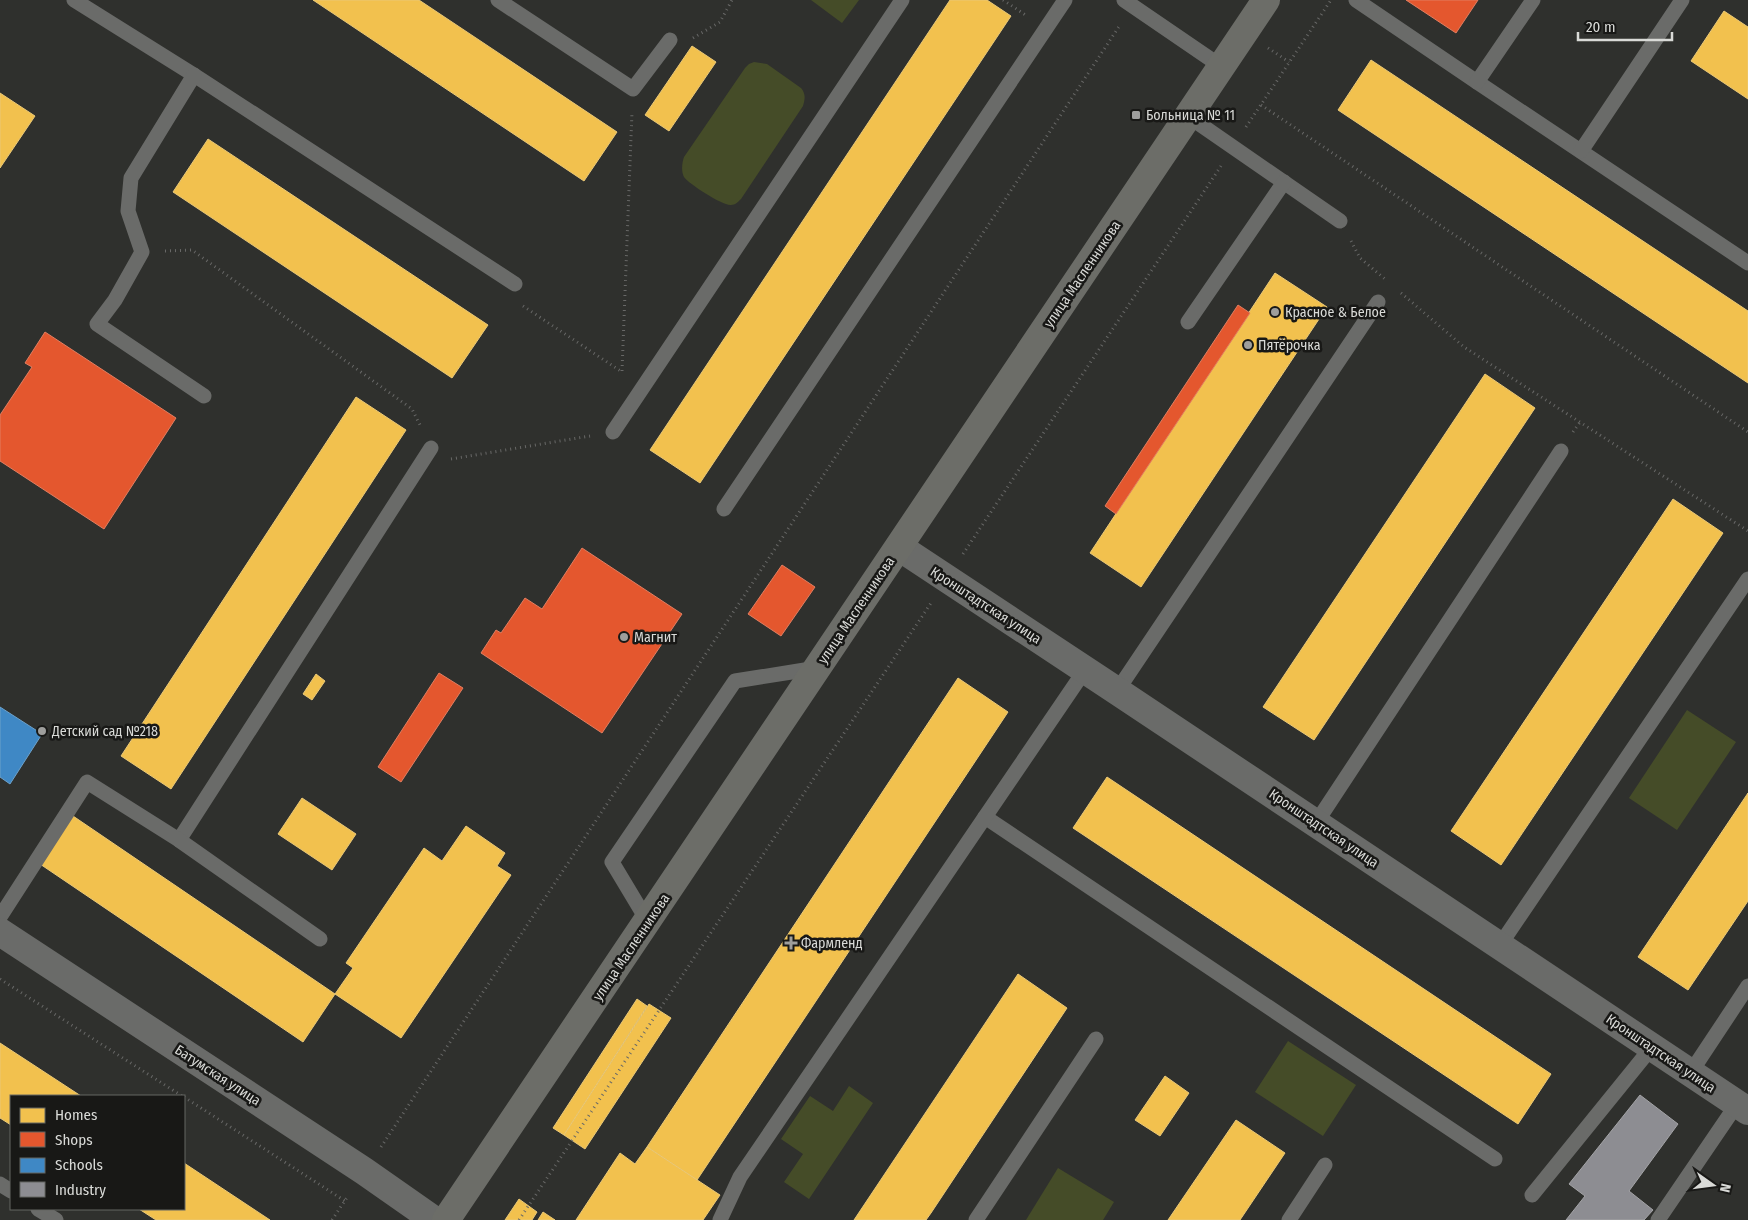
<svg xmlns="http://www.w3.org/2000/svg" width="1748" height="1220" font-family="'Fira Sans Condensed',sans-serif">
  <style>
    .green { fill: #454c28 }
    .homes { fill: #f2c14e; stroke: #eac877 }
    .shops { fill: #e4572e; stroke: #e17e61 }
    .schools { fill: #3f88c5; stroke: #6da1ca }
    .industry { fill: #8d8d92; stroke: #a4a4a7 }
    .lines { fill: none; stroke-linecap: round; stroke-linejoin: round }
    .path { stroke: #686867; stroke-width: 3; stroke-dasharray: 1 4; stroke-linecap: butt }
    .lane { stroke: #6a6b69; stroke-width: 15 }
    .street { stroke: #6a6b69; stroke-width: 28 }
    .secondary { stroke: #6c6d68; stroke-width: 28 }
    .poi-dot { fill: #9e9e9c; stroke: #181816; stroke-width: 2 }
    .labels { text-anchor: middle; stroke-width: 5; stroke-linejoin: round; paint-order: stroke }
    .poi-label { font-size: 14px; fill: #d9dad7; stroke: #181816; text-anchor: start }
    .street-label { font-size: 14px; fill: #d9dad7; stroke: #181816 }
  </style>
  <rect width="100%" height="100%" fill="#2f302d"/>
  <g class="green">
    <polygon points="811,0 859,0 842,23"/>
    <path d="M754,62l13,2 34,24c5,6 4,11 2,18l-62,93c-3,3 -6,6 -10,6 -8,1 -42,-21 -47,-28 -3,-6 -2,-14 0,-20l61,-89 4,-4z"/>
    <polygon points="1687,710 1736,742 1677,830 1629,798"/>
    <polygon points="1288,1041 1356,1085 1323,1136 1255,1092"/>
    <polygon points="849,1086 873,1103 809,1199 784,1182 803,1154 781,1139 810,1096 833,1111"/>
    <polygon points="1058,1168 1114,1202 1103,1220 1026,1220"/>
  </g>
  <g class="homes">
    <polygon points="313,0 419,0 617,132 584,181"/>
    <polygon points="950,0 987,0 1011,16 700,483 650,450"/>
    <polygon points="1724,11 1748,27 1748,99 1691,61"/>
    <polygon points="692,46 716,62 669,131 645,115"/>
    <polygon points="1371,60 1748,311 1748,383 1338,110"/>
    <polygon points="0,93 35,116 0,168"/>
    <polygon points="208,139 488,325 452,378 173,192"/>
    <polygon points="1275,273 1327,307 1141,587 1090,553"/>
    <polygon points="1485,374 1535,408 1314,740 1263,707"/>
    <polygon points="356,397 406,430 171,789 121,756"/>
    <polygon points="1673,499 1723,533 1501,865 1451,831"/>
    <polygon points="316,674 325,681 312,700 303,694"/>
    <polygon points="958,678 1008,712 697,1180 647,1147"/>
    <polygon points="1107,777 1551,1074 1518,1124 1073,828"/>
    <polygon points="1748,793 1748,901 1688,990 1638,957"/>
    <polygon points="302,798 356,834 332,870 278,834"/>
    <polygon points="73,816 335,994 303,1042 40,864"/>
    <polygon points="466,826 505,853 497,866 511,875 401,1038 335,994 353,968 346,963 424,848 442,861"/>
    <polygon points="1018,974 1067,1008 931,1213 926,1220 854,1220"/>
    <polygon points="637,999 647,1006 564,1135 553,1128"/>
    <polygon points="649,1004 671,1018 585,1149 564,1135"/>
    <polygon points="0,1043 81,1096 11,1096 11,1125 0,1118"/>
    <polygon points="1165,1076 1189,1093 1160,1136 1135,1120"/>
    <polygon points="1236,1120 1285,1153 1240,1220 1168,1220"/>
    <polygon points="647,1147 720,1195 703,1220 576,1220 620,1153 635,1164"/>
    <polygon points="184,1163 270,1220 156,1220 139,1209 184,1209"/>
    <polygon points="519,1199 537,1212 532,1220 505,1220"/>
    <polygon points="543,1212 555,1220 538,1220"/>
  </g>
  <g class="shops">
    <polygon points="1406,0 1478,0 1456,33"/>
    <polygon points="1238,305 1250,313 1116,514 1105,506"/>
    <polygon points="45,332 176,418 104,529 0,461 0,415 32,367 25,363"/>
    <polygon points="582,548 682,614 602,733 481,653 496,630 501,633 525,598 542,609"/>
    <polygon points="782,565 815,587 781,636 748,614"/>
    <polygon points="439,673 463,688 401,782 378,767"/>
  </g>
  <polygon class="schools" points="0,707 42,734 10,784 0,777"/>
  <polygon class="industry" points="1640,1095 1678,1124 1629,1191 1653,1210 1644,1220 1566,1220 1585,1196 1569,1184"/>
  <g class="lines">
    <g class="path">
      <polyline points="1003,0 1027,16"/>
      <polyline points="693,38 720,22 732,0"/>
      <polyline points="1268,48 1289,62"/>
      <polyline points="1261,105 1748,432"/>
      <polyline points="1246,127 1331,0"/>
      <polyline points="1351,241 1360,258 1385,279"/>
      <polyline points="165,251 192,250 412,409 421,427"/>
      <polyline points="1401,293 1464,347 1748,531"/>
      <polyline points="523,306 622,372"/>
      <polyline points="622,371 632,112"/>
      <polyline points="1573,432 1580,422"/>
      <polyline points="451,459 590,436"/>
      <polyline points="963,554 1221,166"/>
      <polyline points="0,979 182,1096"/>
      <polyline points="184,1097 345,1201"/>
      <polyline points="381,1147 1120,25"/>
      <polyline points="332,1220 348,1196"/>
      <polyline points="519,1220 931,603"/>
    </g>
    <g class="lane">
      <polyline points="74,0 194,75 515,284"/>
      <polyline points="498,0 633,89 670,40"/>
      <polyline points="1124,0 1222,67"/>
      <polyline points="1356,0 1477,82 1748,263"/>
      <polyline points="194,75 131,178 128,211 142,252 115,300 97,324 204,396"/>
      <polyline points="1477,82 1533,0"/>
      <polyline points="1188,116 1340,221"/>
      <polyline points="1581,151 1682,0"/>
      <polyline points="1188,322 1284,182"/>
      <polyline points="613,432 902,0"/>
      <polyline points="724,509 1065,0"/>
      <polyline points="1117,691 1378,302"/>
      <polyline points="985,817 1495,1159"/>
      <polyline points="1316,823 1561,451"/>
      <polyline points="179,840 431,448"/>
      <polyline points="0,917 87,782 179,840 320,939"/>
      <polyline points="648,922 612,862 735,681 817,668"/>
      <polyline points="1500,945 1748,579"/>
      <polyline points="1691,1072 1748,986"/>
      <polyline points="0,1184 11,1191"/>
      <polyline points="1532,1195 1652,1047"/>
      <polyline points="38,1209 56,1220"/>
      <polyline points="720,1220 740,1177 1085,670"/>
      <polyline points="976,1220 1096,1039"/>
      <polyline points="1289,1220 1325,1165"/>
      <polyline points="1658,1220 1737,1104"/>
    </g>
    <g class="street">
      <polyline points="899,547 1117,691 1748,1111"/>
      <polyline points="0,932 364,1171 434,1220"/>
    </g>
    <polyline class="secondary" points="446,1220 1266,0"/>
  </g>
  <g class="poi-dot">
    <rect x="1131" y="110" width="10" height="10" rx="2.5"/>
    <circle cx="1275" cy="312" r="5"/>
    <circle cx="1248" cy="345" r="5"/>
    <circle cx="624" cy="637" r="5"/>
    <circle cx="42" cy="731" r="5"/>
    <path d="M788.5 935.5h5v5h5v5h-5v5h-5v-5h-5v-5h5z"/>
  </g>
  <g class="labels">
    <g class="poi-label">
      <text x="1146" y="120">Больница № 11</text>
      <text x="1285" y="317">Красное &amp; Белое</text>
      <text x="1258" y="350">Пятёрочка</text>
      <text x="634" y="642">Магнит</text>
      <text x="52" y="736">Детский сад №218</text>
      <text x="801" y="948">Фармленд</text>
    </g>
    <g class="street-label">
      <text transform="translate(1082 274) rotate(-56)" y="5">улица Масленникова</text>
      <text transform="translate(986 605) rotate(33)" y="5">Кронштадтская улица</text>
      <text transform="translate(856 610) rotate(-56)" y="5">улица Масленникова</text>
      <text transform="translate(1324 828) rotate(34)" y="5">Кронштадтская улица</text>
      <text transform="translate(631 947) rotate(-56)" y="5">улица Масленникова</text>
      <text transform="translate(1661 1053) rotate(34)" y="5">Кронштадтская улица</text>
      <text transform="translate(218 1075) rotate(33)" y="5">Батумская улица</text>
    </g>
  </g>
  <rect x="10" y="1095" width="175" height="115" fill="#181816" stroke="#656663"/>
  <rect x="20" y="1108" width="25" height="15" fill="#f2c14e" stroke="#656663"/>
  <text x="55" y="1120" font-size="15" fill="#d9dad7">Homes</text>
  <rect x="20" y="1132" width="25" height="15" fill="#e4572e" stroke="#656663"/>
  <text x="55" y="1145" font-size="15" fill="#d9dad7">Shops</text>
  <rect x="20" y="1158" width="25" height="15" fill="#3f88c5" stroke="#656663"/>
  <text x="55" y="1170" font-size="15" fill="#d9dad7">Schools</text>
  <rect x="20" y="1182" width="25" height="15" fill="#8d8d92" stroke="#656663"/>
  <text x="55" y="1195" font-size="15" fill="#d9dad7">Industry</text>
  <g transform="translate(1713 1185) rotate(104)" stroke="#181816" stroke-width="4" paint-order="stroke">
  <path d="M0-4L9 19L0 12L-9 19Z" fill="#d9dad7"/>
  <text y="-8" font-size="14" font-weight="bold" text-anchor="middle" fill="#d9dad7">N</text>
  </g>
  <path d="M1578 32v8h94v-8" fill="none" stroke="#d9dad7" stroke-width="2.5"/>
  <text x="1586" y="32" font-size="15" fill="#d9dad7" stroke="#181816" stroke-width="4" paint-order="stroke">20 m</text>
</svg>
